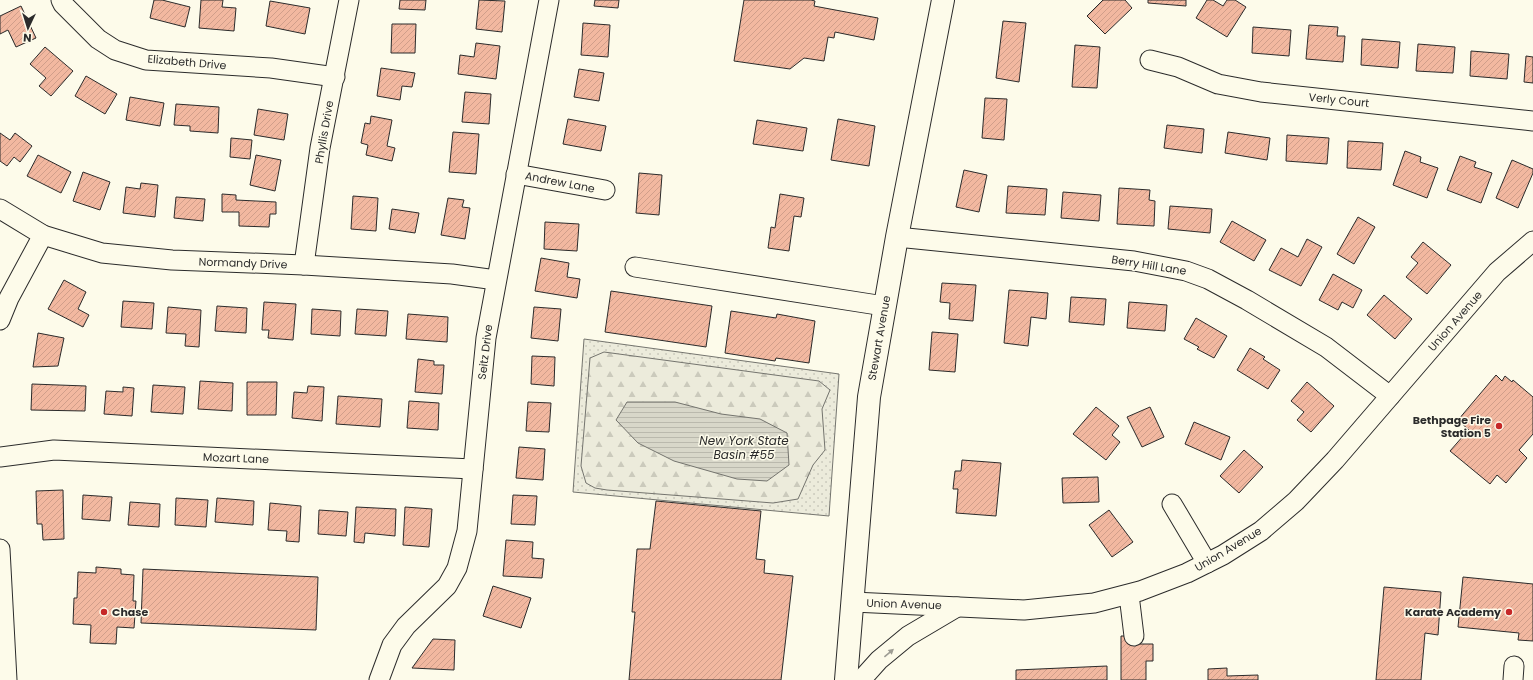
<svg xmlns="http://www.w3.org/2000/svg" width="1533" height="680" font-family="Poppins,sans-serif">
  <style>
    .grass { fill: url(#grass-dots); stroke: #74746e }
    .forest { fill: url(#forest-firs); stroke: #74746e }
    .water { fill: url(#water-rules); stroke: #74746e }
    .building { fill: url(#building-hatch); stroke: #2b2b2b }
    .lines { fill: none; stroke-linecap: round; stroke-linejoin: round }
    .minor-casing { stroke: #2b2b2b; stroke-width: 21 }
    .major-casing { stroke: #2b2b2b; stroke-width: 24 }
    .minor { stroke: #fdfbea; stroke-width: 19 }
    .major { stroke: #fdfbea; stroke-width: 22 }
    .oneway { fill: #9e9d94 }
    .poi-dot { fill: #c62828; stroke: #fdfbea; stroke-width: 1.5 }
    .labels { text-anchor: middle; stroke-width: 3; stroke-linejoin: round; paint-order: stroke }
    .street-label { font-size: 11px; fill: #2b2b2b; stroke: #fdfbea }
    .poi-label { font-size: 11px; font-weight: bold; fill: #2b2b2b; stroke: #fdfbea; text-anchor: end }
    .water-label { font-size: 12px; font-style: italic; fill: #2b2b2b; stroke: #fdfbea }
  </style>
  <defs>
    <pattern id="grass-dots" width="8" height="8" patternUnits="userSpaceOnUse"><rect width="8" height="8" fill="#ecebdb"/><path d="M2 2h.1M6 6h.1" fill="none" stroke="#cbcabc" stroke-width="1.8" stroke-linecap="round"/></pattern>
    <pattern id="forest-firs" width="22" height="20" patternUnits="userSpaceOnUse"><rect width="22" height="20" fill="#ecebdb"/><path d="M5 1l3.5 6h-7zM16 11l3.5 6h-7z" fill="#cbcabc"/></pattern>
    <pattern id="water-rules" width="6" height="5" patternUnits="userSpaceOnUse"><rect width="6" height="5" fill="#d8d7c9"/><path d="M0 2.5h6" fill="none" stroke="#bab9ad"/></pattern>
    <pattern id="building-hatch" width="6" height="6" patternUnits="userSpaceOnUse"><rect width="6" height="6" fill="#f2b8a0"/><path d="M-1 1l2-2M0 6l6-6M5 7l2-2" fill="none" stroke="#d09e8a"/></pattern>
  </defs>
  <rect width="100%" height="100%" fill="#fdfbea"/>
  <polygon class="grass" points="584,339 839,374 829,516 573,492"/>
  <polygon class="forest" points="604,352 819,381 830,390 822,409 825,450 813,465 798,499 773,503 607,490 595,488 586,483 581,466 590,358"/>
  <polygon class="water" points="627,402 675,402 721,414 760,419 787,433 789,465 767,481 737,479 674,461 638,443 616,420"/>
  <g class="building">
    <polygon points="154,0 162,0 190,7 185,27 150,18"/>
    <polygon points="201,0 223,0 222,7 236,8 234,31 199,28"/>
    <polygon points="400,0 426,0 425,10 399,9"/>
    <polygon points="479,0 505,1 502,32 476,29"/>
    <polygon points="595,0 619,0 618,8 594,6"/>
    <polygon points="744,0 811,0 815,1 814,6 878,18 874,40 835,32 834,38 828,37 824,61 804,58 790,69 734,61"/>
    <polygon points="1103,0 1125,0 1132,8 1105,34 1087,16"/>
    <polygon points="1148,0 1186,0 1186,6 1148,3"/>
    <polygon points="1207,0 1213,0 1223,6 1227,0 1235,0 1246,7 1227,37 1196,18"/>
    <polygon points="270,1 310,8 305,34 266,26"/>
    <polygon points="21,6 36,38 16,47 8,30 0,34 0,16"/>
    <polygon points="1003,21 1026,23 1019,82 996,78"/>
    <polygon points="583,23 610,25 608,57 581,55"/>
    <polygon points="392,24 416,24 415,53 391,53"/>
    <polygon points="1309,25 1338,27 1337,36 1345,36 1343,62 1306,59"/>
    <polygon points="1253,27 1291,30 1289,56 1252,53"/>
    <polygon points="1362,39 1400,42 1398,68 1361,65"/>
    <polygon points="476,43 500,46 496,79 458,74 460,55 474,57"/>
    <polygon points="1418,44 1455,47 1453,73 1416,71"/>
    <polygon points="1075,45 1100,47 1097,88 1072,87"/>
    <polygon points="45,47 73,71 51,96 39,86 46,78 30,64"/>
    <polygon points="1471,51 1509,54 1507,79 1470,76"/>
    <polygon points="1526,56 1533,57 1533,83 1524,82"/>
    <polygon points="381,68 415,73 412,87 402,86 400,100 377,96"/>
    <polygon points="579,69 604,73 599,101 574,97"/>
    <polygon points="86,76 117,94 105,114 75,96"/>
    <polygon points="465,92 491,94 489,124 462,122"/>
    <polygon points="130,97 164,103 160,126 126,120"/>
    <polygon points="985,98 1007,99 1004,140 982,138"/>
    <polygon points="176,104 219,107 218,133 190,131 190,126 174,125"/>
    <polygon points="258,109 288,114 284,140 254,135"/>
    <polygon points="371,116 392,120 387,146 395,148 392,161 366,155 368,145 361,143 365,123 370,124"/>
    <polygon points="568,119 606,126 601,151 563,144"/>
    <polygon points="838,119 875,126 869,166 831,160"/>
    <polygon points="757,120 807,128 803,151 753,144"/>
    <polygon points="1167,125 1204,129 1202,153 1164,148"/>
    <polygon points="453,132 479,134 476,174 449,172"/>
    <polygon points="1228,132 1270,138 1267,160 1225,153"/>
    <polygon points="0,133 10,140 15,133 32,146 20,162 14,157 7,166 0,161"/>
    <polygon points="1287,135 1329,138 1327,164 1286,161"/>
    <polygon points="231,138 252,140 250,159 230,157"/>
    <polygon points="1348,141 1383,143 1381,170 1347,168"/>
    <polygon points="1405,151 1421,157 1420,162 1438,168 1427,198 1393,185"/>
    <polygon points="38,155 71,172 61,193 27,176"/>
    <polygon points="256,155 281,160 275,191 250,185"/>
    <polygon points="1460,156 1476,162 1474,167 1492,173 1481,203 1447,190"/>
    <polygon points="1512,160 1533,169 1533,173 1518,208 1496,198"/>
    <polygon points="964,170 987,175 979,212 956,207"/>
    <polygon points="83,172 110,182 100,210 73,201"/>
    <polygon points="639,173 662,175 659,215 636,213"/>
    <polygon points="141,183 158,185 155,217 123,213 126,187 140,189"/>
    <polygon points="1008,186 1047,189 1045,215 1006,213"/>
    <polygon points="1119,188 1150,190 1149,200 1155,201 1154,226 1117,224"/>
    <polygon points="1063,192 1101,195 1099,221 1061,218"/>
    <polygon points="222,194 236,195 236,200 276,202 276,214 270,214 269,227 239,226 239,212 222,212"/>
    <polygon points="780,194 804,198 801,217 794,216 789,251 768,248 771,227 775,228"/>
    <polygon points="353,196 378,198 376,231 351,229"/>
    <polygon points="176,197 205,199 203,221 174,218"/>
    <polygon points="448,198 464,200 462,207 470,208 465,239 441,235"/>
    <polygon points="1170,206 1212,209 1210,233 1168,229"/>
    <polygon points="392,209 419,213 415,233 389,229"/>
    <polygon points="1358,217 1375,227 1354,264 1337,254"/>
    <polygon points="1232,221 1266,240 1254,261 1220,242"/>
    <polygon points="545,222 579,224 577,251 544,249"/>
    <polygon points="1307,239 1322,247 1301,286 1269,270 1281,248 1298,257"/>
    <polygon points="1423,242 1451,265 1427,294 1406,277 1418,263 1411,257"/>
    <polygon points="541,258 569,263 567,277 580,279 577,298 535,291"/>
    <polygon points="1333,274 1362,290 1353,308 1342,302 1338,310 1319,300"/>
    <polygon points="64,280 86,292 78,309 89,315 83,327 48,309"/>
    <polygon points="942,283 976,285 973,321 949,319 950,303 940,302"/>
    <polygon points="1009,290 1048,293 1046,319 1031,317 1028,346 1004,343"/>
    <polygon points="611,291 712,306 706,347 605,332"/>
    <polygon points="1384,295 1412,319 1395,339 1367,315"/>
    <polygon points="1071,297 1106,299 1104,325 1069,322"/>
    <polygon points="123,301 154,303 152,329 121,327"/>
    <polygon points="264,302 296,304 293,340 268,338 269,330 262,330"/>
    <polygon points="1129,302 1167,305 1165,331 1127,328"/>
    <polygon points="217,306 247,308 246,333 215,331"/>
    <polygon points="168,307 201,310 199,347 185,346 186,334 166,333"/>
    <polygon points="534,307 561,309 558,341 531,338"/>
    <polygon points="312,309 341,311 340,336 311,334"/>
    <polygon points="357,309 388,311 386,336 355,334"/>
    <polygon points="731,311 776,318 777,314 815,321 809,363 776,358 775,361 725,353"/>
    <polygon points="408,314 448,317 447,342 406,339"/>
    <polygon points="1196,318 1227,336 1214,358 1197,349 1199,347 1184,339"/>
    <polygon points="932,332 958,334 955,372 929,370"/>
    <polygon points="38,333 64,338 58,366 33,367"/>
    <polygon points="1250,348 1265,357 1263,359 1280,370 1268,389 1237,370"/>
    <polygon points="532,356 555,357 554,386 531,384"/>
    <polygon points="418,359 434,361 434,365 444,365 442,394 415,392"/>
    <polygon points="1496,375 1502,381 1505,376 1512,382 1513,380 1533,397 1533,434 1519,450 1527,458 1506,483 1497,475 1490,484 1450,451 1464,435 1467,437 1471,432 1458,420"/>
    <polygon points="200,381 233,383 232,411 198,409"/>
    <polygon points="247,382 277,382 276,415 247,415"/>
    <polygon points="1307,382 1334,406 1311,432 1297,420 1304,412 1291,401"/>
    <polygon points="32,384 86,386 85,411 31,410"/>
    <polygon points="153,385 185,387 183,414 151,412"/>
    <polygon points="308,386 324,387 322,421 292,418 294,392 307,393"/>
    <polygon points="123,387 134,388 132,416 104,414 106,391 123,392"/>
    <polygon points="338,396 382,399 380,427 336,424"/>
    <polygon points="409,401 439,403 438,430 407,428"/>
    <polygon points="528,402 551,403 549,432 526,431"/>
    <polygon points="1096,407 1119,426 1112,435 1120,442 1106,460 1073,434"/>
    <polygon points="1150,407 1164,437 1142,447 1127,417"/>
    <polygon points="1194,422 1230,437 1221,460 1185,444"/>
    <polygon points="519,447 545,449 543,480 516,478"/>
    <polygon points="1244,450 1263,467 1239,493 1220,476"/>
    <polygon points="962,460 1001,463 996,516 956,513 958,489 953,489 955,471 961,471"/>
    <polygon points="1098,477 1099,502 1063,503 1062,478"/>
    <polygon points="63,490 64,539 43,540 42,524 37,524 36,491"/>
    <polygon points="83,495 112,497 110,521 82,519"/>
    <polygon points="513,495 537,496 535,525 511,524"/>
    <polygon points="176,498 208,500 206,527 175,525"/>
    <polygon points="217,498 254,501 253,525 215,522"/>
    <polygon points="656,501 761,511 756,559 765,560 764,573 793,576 781,680 629,680 635,612 632,612 637,549 650,549"/>
    <polygon points="130,502 160,504 159,527 128,525"/>
    <polygon points="270,503 301,506 299,542 286,541 287,531 268,530"/>
    <polygon points="356,507 396,509 395,536 365,533 364,543 354,542"/>
    <polygon points="405,507 432,509 429,547 403,545"/>
    <polygon points="319,510 348,512 346,536 318,534"/>
    <polygon points="1109,510 1133,542 1112,557 1089,525"/>
    <polygon points="506,540 533,542 532,558 544,559 542,578 503,576"/>
    <polygon points="96,567 121,569 121,574 134,575 133,601 136,601 134,628 117,627 116,644 90,643 91,625 73,624 74,598 77,598 78,572 96,573"/>
    <polygon points="143,569 318,577 316,630 141,623"/>
    <polygon points="1463,577 1533,584 1533,641 1518,640 1519,633 1458,627"/>
    <polygon points="493,586 531,598 521,628 483,616"/>
    <polygon points="1384,587 1441,592 1438,635 1425,633 1421,680 1376,680"/>
    <polygon points="1121,636 1140,636 1140,644 1153,644 1153,661 1146,661 1146,680 1121,680"/>
    <polygon points="433,639 455,640 454,670 412,668"/>
    <polygon points="1107,666 1107,680 1016,680 1016,670"/>
    <polygon points="1227,668 1227,676 1258,675 1258,680 1208,680 1208,669"/>
  </g>
  <g class="lines">
    <defs>
      <g id="minor">
        <polyline points="61,0 63,4 98,39 115,50 146,60 271,68 335,77"/>
        <polyline points="1150,60 1178,67 1218,84 1261,92 1533,121"/>
        <polyline points="516,174 605,190"/>
        <polyline points="0,209 43,235 102,253 172,260 304,265 452,274 496,280"/>
        <polyline points="897,237 1134,261 1186,271 1208,279 1247,300 1326,347 1390,396"/>
        <polyline points="304,265 320,148 349,0"/>
        <polyline points="635,267 884,306"/>
        <polyline points="0,320 9,298 43,235"/>
        <polyline points="0,457 54,450 473,469"/>
        <polyline points="1172,504 1207,563"/>
        <polyline points="0,549 7,680"/>
        <polyline points="1129,595 1134,636"/>
        <polyline points="853,602 1024,610 1094,603 1140,591 1187,573 1223,555 1261,531 1296,501 1335,460 1497,272 1533,241"/>
        <polyline points="379,680 392,645 406,626 447,586 457,568 467,531 486,338 549,0"/>
        <polyline points="861,680 879,660 908,636 957,607"/>
        <polyline points="1513,680 1514,666"/>
      </g>
      <polyline id="major" points="846,680 869,397 897,237 943,0"/>
    </defs>
    <use href="#minor" class="minor-casing"/>
    <use href="#major" class="major-casing"/>
    <use href="#minor" class="minor"/>
    <use href="#major" class="major"/>
  </g>
  <defs><path id="oneway-solid" d="M-6-.8H1V-3.2L6.5 0L1 3.2V.8H-6Z"/></defs>
  <use class="oneway" href="#oneway-solid" transform="translate(889 653) rotate(-40)"/>
  <g class="poi-dot">
    <circle cx="1499" cy="426" r="4"/>
    <circle cx="104" cy="612" r="4"/>
    <circle cx="1509" cy="612" r="4"/>
  </g>
  <g class="labels">
    <g class="street-label">
      <text transform="translate(187 62) rotate(5)" y="4">Elizabeth Drive</text>
      <text transform="translate(1339 100) rotate(6)" y="4">Verly Court</text>
      <text transform="translate(324 132) rotate(-80)" y="4">Phyllis Drive</text>
      <text transform="translate(560 182) rotate(11)" y="4">Andrew Lane</text>
      <text transform="translate(243 263) rotate(2)" y="4">Normandy Drive</text>
      <text transform="translate(1149 265) rotate(9)" y="4">Berry Hill Lane</text>
      <text transform="translate(1455 321) rotate(-49)" y="4">Union Avenue</text>
      <text transform="translate(879 338) rotate(-80)" y="4">Stewart Avenue</text>
      <text transform="translate(485 352) rotate(-83)" y="4">Seitz Drive</text>
      <text transform="translate(236 458) rotate(2)" y="4">Mozart Lane</text>
      <text transform="translate(1228 549) rotate(-31)" y="4">Union Avenue</text>
      <text transform="translate(904 604) rotate(2)" y="4">Union Avenue</text>
    </g>
    <g class="poi-label">
      <text x="1491" y="424">Bethpage Fire<tspan x="1491" dy="13">Station 5</tspan></text>
      <text x="112" y="616" text-anchor="start">Chase</text>
      <text x="1501" y="616">Karate Academy</text>
    </g>
    <g class="water-label">
      <text x="744" y="445">New York State<tspan x="744" dy="14">Basin #55</tspan></text>
    </g>
  </g>
  <g transform="translate(28 28) rotate(184)" stroke="#fdfbea" stroke-width="3" paint-order="stroke">
  <path d="M0-3L7 15L0 10L-7 15Z" fill="#2b2b2b"/>
  <text y="-6" font-size="11" font-weight="bold" text-anchor="middle" fill="#2b2b2b">N</text>
  </g>
</svg>
